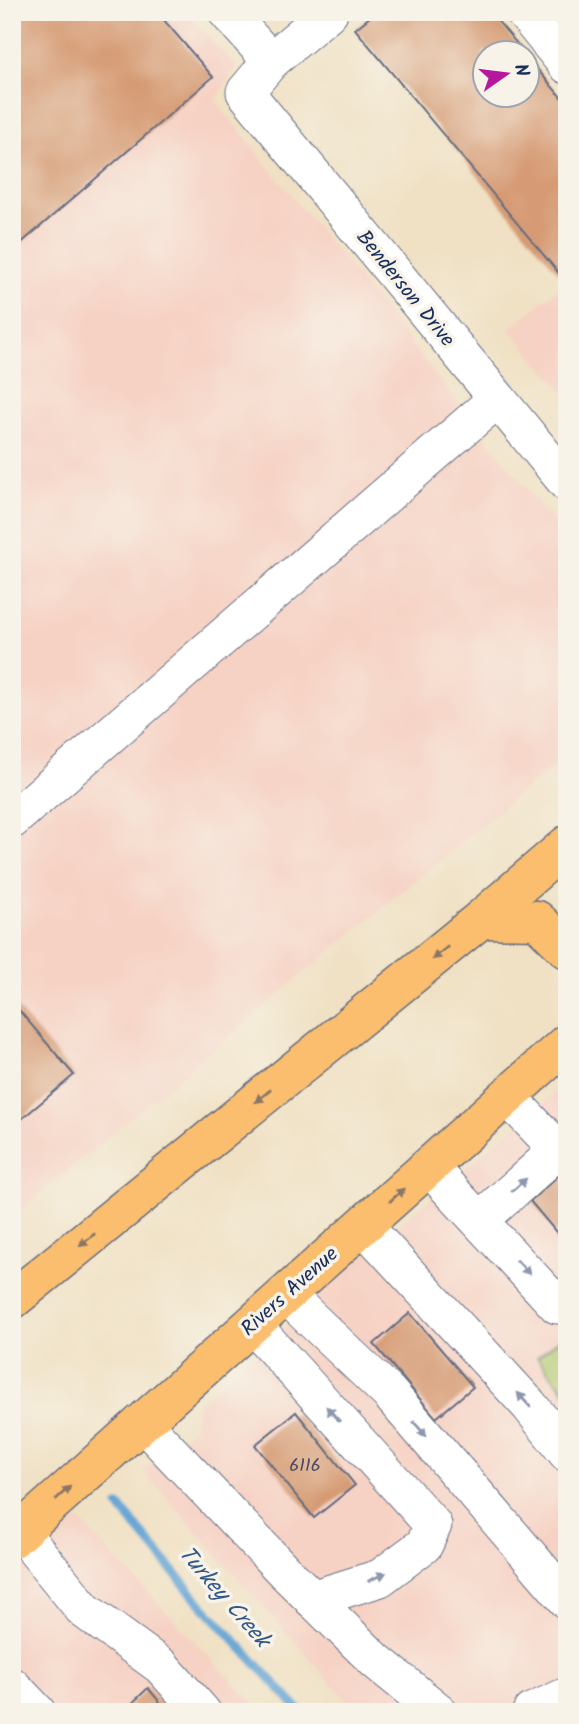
<svg xmlns="http://www.w3.org/2000/svg" width="579" height="1724" font-family="Kalam,sans-serif">
  <style>
    .built { fill: #f6d2c4 }
    .green { fill: #b2c96e; stroke: #667c66; stroke-width: 2 }
    .lines { fill: none; stroke-linecap: round; stroke-linejoin: round }
    .stream { stroke: #60a3d4; stroke-width: 9 }
    .building { fill: #d69b74 }
    .minor-casing { stroke: #666d82; stroke-width: 39 }
    .major-casing { stroke: #666d82; stroke-width: 41 }
    .minor { stroke: #fff; stroke-width: 37 }
    .major { stroke: #fbbe6e; stroke-width: 38 }
    .oneway { fill: #8b7666 }
    .oneway2 { fill: #8d97ae }
    .labels { text-anchor: middle; stroke-width: 7; stroke-linejoin: round; paint-order: stroke }
    .number-label { font-size: 18px; fill: #4a4a64 }
    .street-label { font-size: 21px; fill: #1b2f5e; stroke: #f7f3e8 }
    .water-label { font-size: 23px; font-style: italic; fill: #335887; stroke: #f7f3e8 }
  </style>
  <rect width="100%" height="100%" fill="#f7f3e8"/>
  <filter id="ink" filterUnits="userSpaceOnUse"><feTurbulence type="fractalNoise" baseFrequency=".0143" numOctaves="2"/><feDisplacementMap in="SourceGraphic" scale="14" xChannelSelector="R" yChannelSelector="G"/><feConvolveMatrix kernelMatrix="1 2 1 2 8 2 1 2 1" color-interpolation-filters="sRGB"/></filter>
  <filter id="wash" filterUnits="userSpaceOnUse"><feTurbulence type="fractalNoise" baseFrequency=".00686" numOctaves="4" result="noise"/><feDisplacementMap in="SourceGraphic" scale="28" xChannelSelector="R" yChannelSelector="G"/><feGaussianBlur stdDeviation="1.57" result="paint"/><feColorMatrix in="noise" values="0 0 0 0 0 0 0 0 0 0 0 0 0 0 0 0 0 1.4 0 .05"/><feComposite in="paint" operator="in"/></filter>
  <g filter="url(#wash)">
    <rect width="100%" height="100%" fill="#f0e1c4"/>
    <g class="built">
      <polygon points="12,12 185,12 236,67 216,101 567,539 567,754 12,1217"/>
      <polygon points="567,281 567,395 509,329"/>
      <polygon points="567,1083 567,1712 357,1712 143,1471 193,1429 198,1404 401,1223"/>
      <polygon points="78,1519 262,1712 12,1712 12,1577"/>
    </g>
    <polygon class="green" points="567,1333 567,1394 537,1357"/>
    <g class="lines">
      <polyline class="stream" points="119,1506 195,1597 301,1712"/>
    </g>
    <g id="blocks">
      <g class="building">
        <polygon points="12,12 157,12 213,77 12,251"/>
        <polygon points="376,12 490,12 524,52 484,52 484,94 526,94 526,56 567,104 567,273 562,277 355,29"/>
        <polygon points="12,1002 74,1075 12,1127"/>
        <polygon points="559,1175 567,1185 567,1245 530,1201"/>
        <polygon points="410,1313 473,1387 436,1418 374,1344"/>
        <polygon points="296,1412 355,1485 314,1518 255,1445"/>
        <polygon points="148,1688 168,1712 123,1712"/>
      </g>
    </g>
  </g>
  <g filter="url(#ink)">
    <use href="#blocks" fill-opacity="0" stroke="#666d82" stroke-width="2"/>
    <g class="lines">
      <defs>
        <g id="minor">
          <polyline points="227,12 271,61"/>
          <polyline points="329,12 271,61 245,92 567,483"/>
          <polyline points="524,12 567,65"/>
          <polyline points="12,820 497,399"/>
          <polyline points="507,1096 567,1159"/>
          <polyline points="428,1166 557,1305 567,1296"/>
          <polyline points="480,1220 558,1150"/>
          <polyline points="363,1225 529,1405 567,1453"/>
          <polyline points="285,1294 389,1393 567,1600"/>
          <polyline points="252,1324 433,1525 424,1545 380,1578 312,1599"/>
          <polyline points="142,1422 283,1570 376,1661 439,1712"/>
          <polyline points="20,1531 84,1610 161,1666 202,1712"/>
          <polyline points="12,1686 37,1712"/>
          <polyline points="531,1712 567,1696"/>
        </g>
        <g id="major">
          <polyline points="481,919 537,920 567,949"/>
          <polyline points="12,1300 481,919 567,845"/>
          <polyline points="12,1539 567,1043"/>
        </g>
      </defs>
      <use href="#minor" class="minor-casing"/>
      <use href="#major" class="major-casing"/>
      <use href="#minor" class="minor"/>
      <use href="#major" class="major"/>
    </g>
    <defs><path id="oneway-solid" d="M-6-.8H1V-3.2L6.5 0L1 3.2V.8H-6Z" transform="scale(1.75)"/></defs>
    <g class="oneway">
      <use href="#oneway-solid" transform="translate(440 953) rotate(141)"/>
      <use href="#oneway-solid" transform="translate(263 1096) rotate(141)"/>
      <use href="#oneway-solid" transform="translate(397 1195) rotate(-42)"/>
      <use href="#oneway-solid" transform="translate(87 1240) rotate(141)"/>
      <use href="#oneway-solid" transform="translate(63 1493) rotate(-42)"/>
    </g>
    <g class="oneway2">
      <use href="#oneway-solid" transform="translate(519 1185) rotate(-42)"/>
      <use href="#oneway-solid" transform="translate(523 1267) rotate(47)"/>
      <use href="#oneway-solid" transform="translate(524 1400) rotate(-132)"/>
      <use href="#oneway-solid" transform="translate(333 1414) rotate(-132)"/>
      <use href="#oneway-solid" transform="translate(420 1429) rotate(49)"/>
      <use href="#oneway-solid" transform="translate(377 1577) rotate(-25)"/>
    </g>
  </g>
  <g class="labels">
    <g class="number-label">
      <text x="305" y="1471">6116</text>
    </g>
    <g class="street-label">
      <text transform="translate(406 288) rotate(51)" y="7">Benderson Drive</text>
      <text transform="translate(289 1291) rotate(-42)" y="7">Rivers Avenue</text>
    </g>
    <g class="water-label">
      <text transform="translate(225 1596) rotate(49)" y="8">Turkey Creek</text>
    </g>
  </g>
  <rect width="579" height="1724" fill="none" stroke="#f7f3e8" stroke-width="42"/>
  <g transform="translate(506 74) rotate(76)"><circle r="33" fill="#f7f3e8" stroke="#9fa5b1" stroke-width="2"/>
  <path d="M0-5L12 26L0 18L-12 26Z" fill="#b5179e"/>
  <text y="-10" font-size="19" font-weight="bold" text-anchor="middle" fill="#1b2f5e">N</text>
  </g>
</svg>
